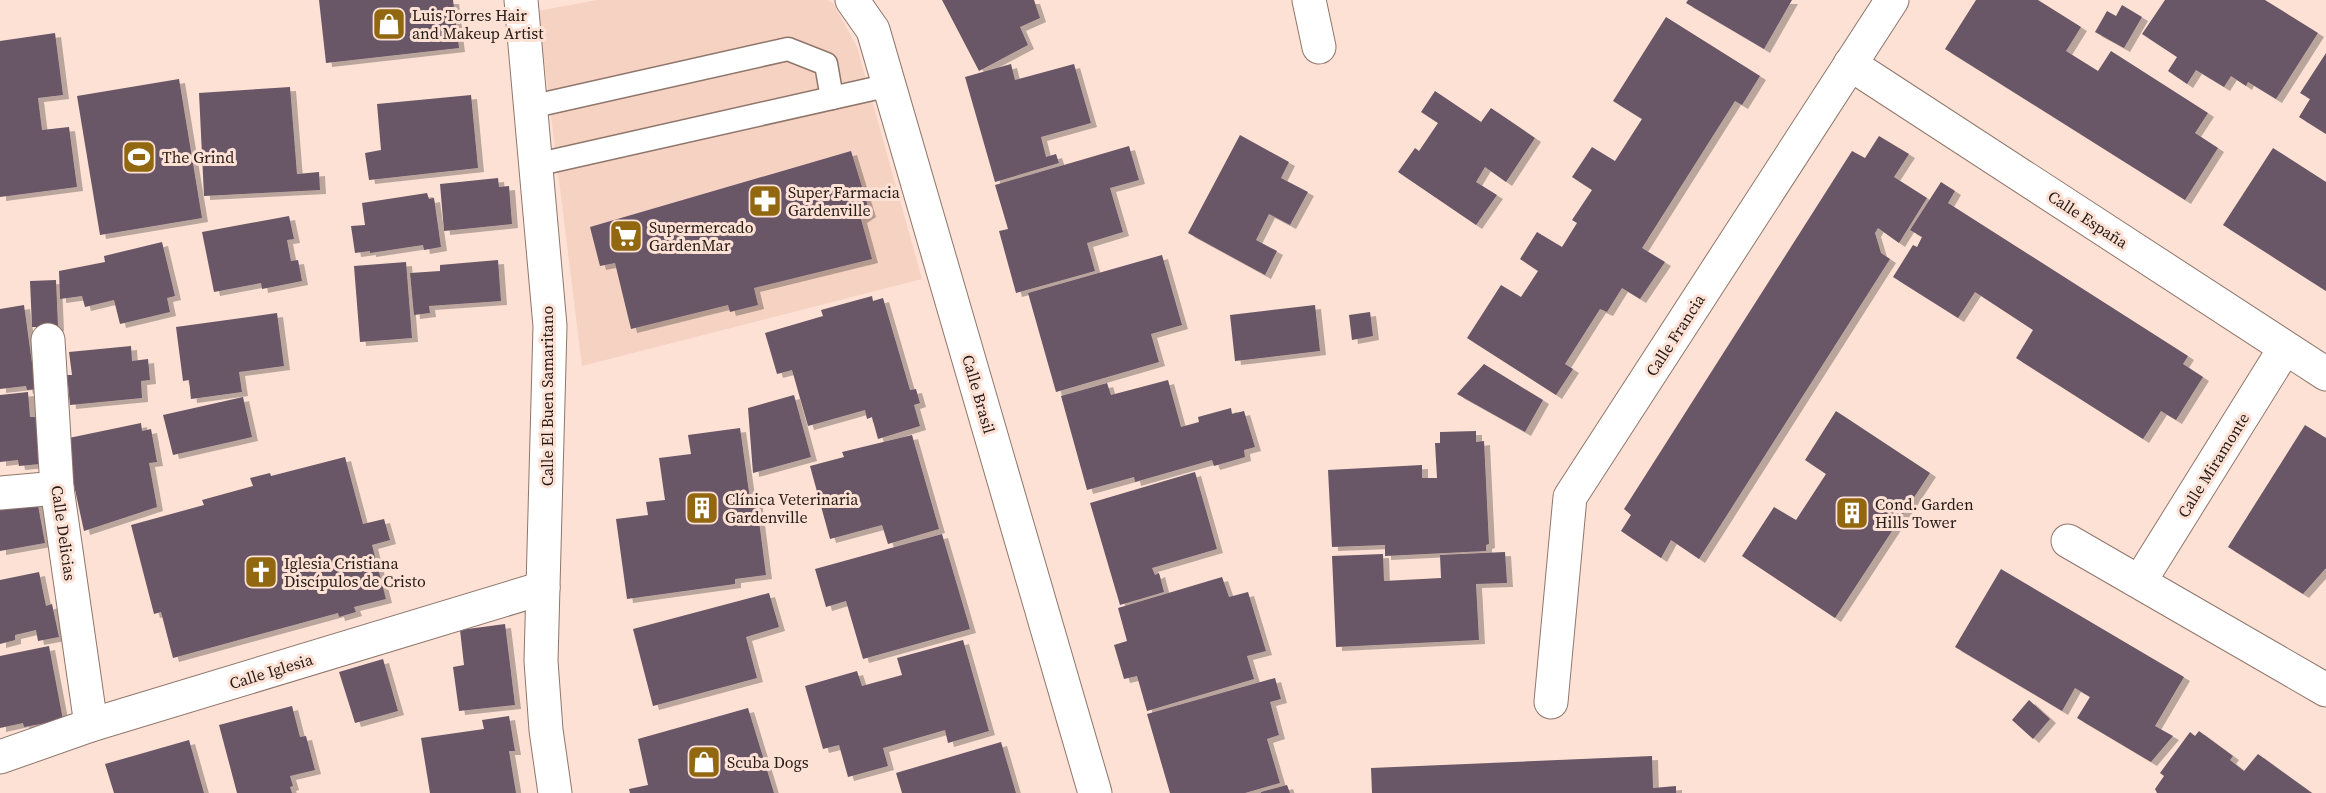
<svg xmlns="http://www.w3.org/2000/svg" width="2326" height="793" font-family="'Source Serif 4',serif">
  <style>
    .built { fill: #f6d2c3 }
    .building { fill: #695666; filter: url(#shadow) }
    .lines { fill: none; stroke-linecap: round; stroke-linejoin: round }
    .service-casing { stroke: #8f766b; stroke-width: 25 }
    .minor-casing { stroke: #8f766b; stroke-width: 35 }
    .tertiary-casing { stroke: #8f766b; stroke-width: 35 }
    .service { stroke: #fff; stroke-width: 22 }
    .minor { stroke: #fff; stroke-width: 33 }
    .tertiary { stroke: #fff; stroke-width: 33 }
    .labels { text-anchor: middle; stroke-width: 6; stroke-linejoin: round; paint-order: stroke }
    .poi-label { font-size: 16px; fill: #251b17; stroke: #fde1d5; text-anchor: start }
    .street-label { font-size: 16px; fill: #251b17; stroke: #fde1d5 }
  </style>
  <defs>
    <filter id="shadow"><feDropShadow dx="6" dy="4" stdDeviation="0" flood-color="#0004"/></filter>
  </defs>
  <rect width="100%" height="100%" fill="#fde1d5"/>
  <polygon class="built" points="597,0 827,0 833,3 857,47 922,279 582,366 538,11"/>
  <g class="building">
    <polygon points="319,0 453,0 459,48 326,63"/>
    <polygon points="942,0 1034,0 1040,18 1020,27 1028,45 979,71"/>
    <polygon points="1688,0 1792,0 1764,49 1686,3"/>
    <polygon points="1976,0 2038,0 2081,27 2066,51 2098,71 2111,51 2208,113 2195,133 2218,148 2185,200 1945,49"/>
    <polygon points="2165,0 2265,0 2318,33 2276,99 2248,82 2246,86 2231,76 2224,87 2196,70 2187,84 2168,71 2177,57 2142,34"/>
    <polygon points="2122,5 2142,17 2124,48 2095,32 2107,11 2116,16"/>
    <polygon points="1666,17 1760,76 1742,105 1735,101 1642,248 1665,262 1640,299 1622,288 1607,312 1600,309 1565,364 1573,369 1556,395 1467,338 1501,285 1521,297 1538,271 1520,259 1537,232 1562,247 1577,223 1572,220 1592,190 1572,177 1592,147 1615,161 1642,119 1613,101"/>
    <polygon points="55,33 63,95 38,98 42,130 69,127 77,187 0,197 0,41"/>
    <polygon points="2326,53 2326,134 2299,117 2310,99 2300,93"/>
    <polygon points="1011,64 1015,80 1074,64 1091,123 1041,137 1046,157 1056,154 1059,163 995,182 965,77"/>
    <polygon points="179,79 202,218 100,235 77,96"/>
    <polygon points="290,87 297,174 319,172 320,190 204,196 199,93"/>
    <polygon points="1435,91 1481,122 1491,108 1535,138 1506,182 1485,167 1476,182 1497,195 1476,225 1398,172 1415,148 1419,151 1438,123 1421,112"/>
    <polygon points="471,95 478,168 369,180 365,153 381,150 377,104"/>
    <polygon points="1240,135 1289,162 1281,178 1308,192 1290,225 1269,214 1256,240 1277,251 1265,275 1188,233"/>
    <polygon points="1879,136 1909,154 1894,177 1927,198 1899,243 1878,228 1875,233 1881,253 1890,259 1699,559 1671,540 1661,558 1621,531 1631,515 1624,509 1852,151 1865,158"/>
    <polygon points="1129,146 1139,180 1110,188 1123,232 1087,243 1095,271 1016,293 999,231 1008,229 995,185"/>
    <polygon points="2273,148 2326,182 2326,291 2223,225"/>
    <polygon points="851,151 870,213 861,219 872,259 754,288 758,305 730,312 728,305 631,329 615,263 600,266 590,227"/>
    <polygon points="498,178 499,187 509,186 512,224 444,231 440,184"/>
    <polygon points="1941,182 1955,191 1948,203 2188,356 2183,364 2203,377 2176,420 2161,411 2143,439 2016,358 2033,330 1975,292 1958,318 1893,277 1913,245 1917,247 1922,237 1910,230"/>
    <polygon points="427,193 429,199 434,198 441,247 424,250 423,245 370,253 370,251 355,253 351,226 365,225 362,203"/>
    <polygon points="289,216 294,239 287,240 291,261 298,260 302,281 262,289 261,283 214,292 202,232"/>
    <polygon points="162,242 175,296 167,298 170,312 120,324 114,300 85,307 82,296 60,299 59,271 105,262 104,256"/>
    <polygon points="1162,255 1182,325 1151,334 1159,362 1056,392 1028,293"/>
    <polygon points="498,260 501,301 429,306 430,313 414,315 410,273 440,271 440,265"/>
    <polygon points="406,262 412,338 360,342 354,266"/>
    <polygon points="56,280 58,327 32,327 30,281"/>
    <polygon points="872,296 873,301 883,298 910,390 916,389 920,403 914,405 920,426 878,439 872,417 867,419 865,410 808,426 792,370 777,374 765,333 823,316 821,310"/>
    <polygon points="24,305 32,363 35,363 38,389 27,390 26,386 0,389 0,309"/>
    <polygon points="1315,305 1320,351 1235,361 1230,315"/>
    <polygon points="1370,312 1373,336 1352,340 1349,315"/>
    <polygon points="277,313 284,366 239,372 242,392 191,399 189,380 183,381 176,327"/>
    <polygon points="131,346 132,361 148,359 150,380 141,381 142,398 70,405 67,375 72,375 69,352"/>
    <polygon points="1484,364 1543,400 1525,432 1457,394"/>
    <polygon points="1168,380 1181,427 1199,422 1198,417 1231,408 1232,414 1244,411 1255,447 1244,450 1245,457 1214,466 1212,460 1135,482 1134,477 1087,490 1061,396 1107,383 1111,395"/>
    <polygon points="28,392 30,417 37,417 40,464 19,466 18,460 0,462 0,395"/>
    <polygon points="794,395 811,457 753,473 748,408"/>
    <polygon points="243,397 252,437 173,455 163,415"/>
    <polygon points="1836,411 1930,473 1835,618 1742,556 1774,507 1796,520 1826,474 1805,460"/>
    <polygon points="141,423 142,431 151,429 157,462 149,463 157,507 84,531 64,439"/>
    <polygon points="2305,425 2326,438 2326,568 2303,594 2228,547"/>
    <polygon points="740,428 750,499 756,498 766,575 735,579 735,584 627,599 616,519 648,515 646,502 665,500 659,458 691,454 688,435"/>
    <polygon points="1476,431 1476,442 1484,441 1489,544 1486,545 1486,551 1385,556 1385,545 1332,547 1328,470 1422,465 1422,478 1437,478 1435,443 1440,443 1440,432"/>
    <polygon points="912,435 939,529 888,544 882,525 830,539 810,466 844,457 842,452"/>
    <polygon points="345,457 363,524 384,519 390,540 372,545 386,599 354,607 356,612 339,617 338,613 173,658 161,612 154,614 131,525 204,505 202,500 253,486 250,478 270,473 271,476"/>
    <polygon points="1195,472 1217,549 1152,568 1155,575 1159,573 1164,592 1120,605 1090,503"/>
    <polygon points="37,500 45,543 0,551 0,507"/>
    <polygon points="942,534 970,629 863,659 846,601 826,607 815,569"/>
    <polygon points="1505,552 1507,583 1476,584 1479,640 1336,647 1332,556 1383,554 1384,581 1441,578 1440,555"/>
    <polygon points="2001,569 2184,677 2155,726 2173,736 2151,762 2077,718 2090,697 2075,688 2062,711 1955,647"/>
    <polygon points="39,572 46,606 52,604 59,637 38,641 36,630 15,635 15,640 0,644 0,580"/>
    <polygon points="1222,577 1229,597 1248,592 1266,651 1247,656 1254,679 1147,711 1137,676 1124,679 1114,645 1127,641 1118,608"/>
    <polygon points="769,593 779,627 746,637 757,678 653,706 633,629"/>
    <polygon points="505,624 515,705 459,711 453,667 464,665 460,630"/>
    <polygon points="963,640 989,731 948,743 945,730 883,748 888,766 848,777 839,745 823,749 805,686 857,671 862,686 902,675 897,658"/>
    <polygon points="49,646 63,720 24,727 23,723 0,728 0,656"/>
    <polygon points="383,659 398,711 355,723 339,672"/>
    <polygon points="1275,678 1281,699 1270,702 1279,735 1267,739 1280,783 1245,793 1170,793 1147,714"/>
    <polygon points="2029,700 2050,719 2033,739 2012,720"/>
    <polygon points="292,706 300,737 306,736 315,770 290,776 293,786 290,787 292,793 237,793 219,725"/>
    <polygon points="748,708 774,793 630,793 629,789 648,785 638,739"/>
    <polygon points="509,716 515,751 509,751 516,793 430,793 421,738 484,729 482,720"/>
    <polygon points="2199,731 2233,756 2230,760 2244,771 2258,754 2312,793 2157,793 2155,789 2164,776 2160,773 2190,732 2195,736"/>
    <polygon points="189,740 204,793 114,793 105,764"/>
    <polygon points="1001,742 1016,793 902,793 896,773"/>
    <polygon points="1652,756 1653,788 1676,786 1676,793 1372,793 1371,768"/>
    <polygon points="1287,785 1290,793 1261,793 1261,792"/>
  </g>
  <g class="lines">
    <defs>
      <g id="service">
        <polyline points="530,107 788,49 826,64 832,98"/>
        <polyline points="535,165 890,85"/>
      </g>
      <g id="minor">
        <polyline points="852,0 873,30 1095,793"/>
        <polyline points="1309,0 1319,47"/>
        <polyline points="1850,64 2326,374"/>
        <polyline points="48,340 57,488 91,725"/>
        <polyline points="0,493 57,488"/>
        <polyline points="2068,541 2326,690"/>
        <polyline points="2140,581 2285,348"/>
        <polyline points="1551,702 1570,497 1892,0"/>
        <polyline points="0,757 91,725 543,588"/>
      </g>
      <polyline id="tertiary" points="521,0 550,326 541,661 546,730 555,793"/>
    </defs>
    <use href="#service" class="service-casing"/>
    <use href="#minor" class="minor-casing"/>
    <use href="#tertiary" class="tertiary-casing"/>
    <use href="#service" class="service"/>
    <use href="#minor" class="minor"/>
    <use href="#tertiary" class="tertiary"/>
  </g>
  <defs>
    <symbol id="shop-square" viewBox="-11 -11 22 22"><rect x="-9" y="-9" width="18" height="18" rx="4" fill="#916710" stroke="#fde1d5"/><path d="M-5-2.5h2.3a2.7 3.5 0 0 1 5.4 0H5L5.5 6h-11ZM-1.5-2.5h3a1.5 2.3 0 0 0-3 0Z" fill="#fff"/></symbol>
    <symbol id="stadium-square" viewBox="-11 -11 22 22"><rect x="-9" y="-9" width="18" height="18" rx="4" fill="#916710" stroke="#fde1d5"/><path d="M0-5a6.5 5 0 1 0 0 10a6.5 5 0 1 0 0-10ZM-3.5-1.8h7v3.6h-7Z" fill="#fff"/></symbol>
    <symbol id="pharmacy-square" viewBox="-11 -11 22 22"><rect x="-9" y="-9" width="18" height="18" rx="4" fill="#916710" stroke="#fde1d5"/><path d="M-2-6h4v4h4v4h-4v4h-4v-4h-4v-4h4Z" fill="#fff"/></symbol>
    <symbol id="supermarket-square" viewBox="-11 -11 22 22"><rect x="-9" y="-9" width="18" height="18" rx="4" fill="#916710" stroke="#fde1d5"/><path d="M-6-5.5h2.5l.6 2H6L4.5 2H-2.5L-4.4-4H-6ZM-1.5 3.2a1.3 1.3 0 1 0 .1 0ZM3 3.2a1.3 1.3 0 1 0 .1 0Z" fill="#fff"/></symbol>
    <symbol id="building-square" viewBox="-11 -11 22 22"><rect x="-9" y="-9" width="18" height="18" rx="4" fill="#916710" stroke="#fde1d5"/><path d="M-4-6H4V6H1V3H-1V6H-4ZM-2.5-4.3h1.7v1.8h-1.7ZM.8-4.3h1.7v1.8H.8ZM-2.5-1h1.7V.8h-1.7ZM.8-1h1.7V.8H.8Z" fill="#fff"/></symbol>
    <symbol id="church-square" viewBox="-11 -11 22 22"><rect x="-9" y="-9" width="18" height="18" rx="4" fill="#916710" stroke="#fde1d5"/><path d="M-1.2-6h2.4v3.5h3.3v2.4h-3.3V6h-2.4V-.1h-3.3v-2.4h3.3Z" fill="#fff"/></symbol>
  </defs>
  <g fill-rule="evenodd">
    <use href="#shop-square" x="370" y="5" width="38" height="38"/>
    <use href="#stadium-square" x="120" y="138" width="38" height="38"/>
    <use href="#pharmacy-square" x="746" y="182" width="38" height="38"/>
    <use href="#supermarket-square" x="607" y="217" width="38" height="38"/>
    <use href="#building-square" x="683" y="489" width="38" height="38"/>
    <use href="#building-square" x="1833" y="494" width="38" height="38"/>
    <use href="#church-square" x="242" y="553" width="38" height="38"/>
    <use href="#shop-square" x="685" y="743" width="38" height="38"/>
  </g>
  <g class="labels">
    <g class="poi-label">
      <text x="412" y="21">Luis Torres Hair<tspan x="412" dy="18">and Makeup Artist</tspan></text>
      <text x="162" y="163">The Grind</text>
      <text x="788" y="198">Super Farmacia<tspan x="788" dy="18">Gardenville</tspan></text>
      <text x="649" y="233">Supermercado<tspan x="649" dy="18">GardenMar</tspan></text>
      <text x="725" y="505">Clínica Veterinaria<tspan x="725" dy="18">Gardenville</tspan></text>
      <text x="1875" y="510">Cond. Garden<tspan x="1875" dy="18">Hills Tower</tspan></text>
      <text x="284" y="569">Iglesia Cristiana<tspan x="284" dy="18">Discípulos de Cristo</tspan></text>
      <text x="727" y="768">Scuba Dogs</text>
    </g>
    <g class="street-label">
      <text transform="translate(2088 219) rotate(33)" y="6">Calle España</text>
      <text transform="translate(1675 335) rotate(-57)" y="6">Calle Francia</text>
      <text transform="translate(979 394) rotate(74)" y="6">Calle Brasil</text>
      <text transform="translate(547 396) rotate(-90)" y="6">Calle El Buen Samaritano</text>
      <text transform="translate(2213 465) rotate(-58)" y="6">Calle Miramonte</text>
      <text transform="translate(64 533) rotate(82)" y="6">Calle Delicias</text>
      <text transform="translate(271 671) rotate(-17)" y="6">Calle Iglesia</text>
    </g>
  </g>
</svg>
